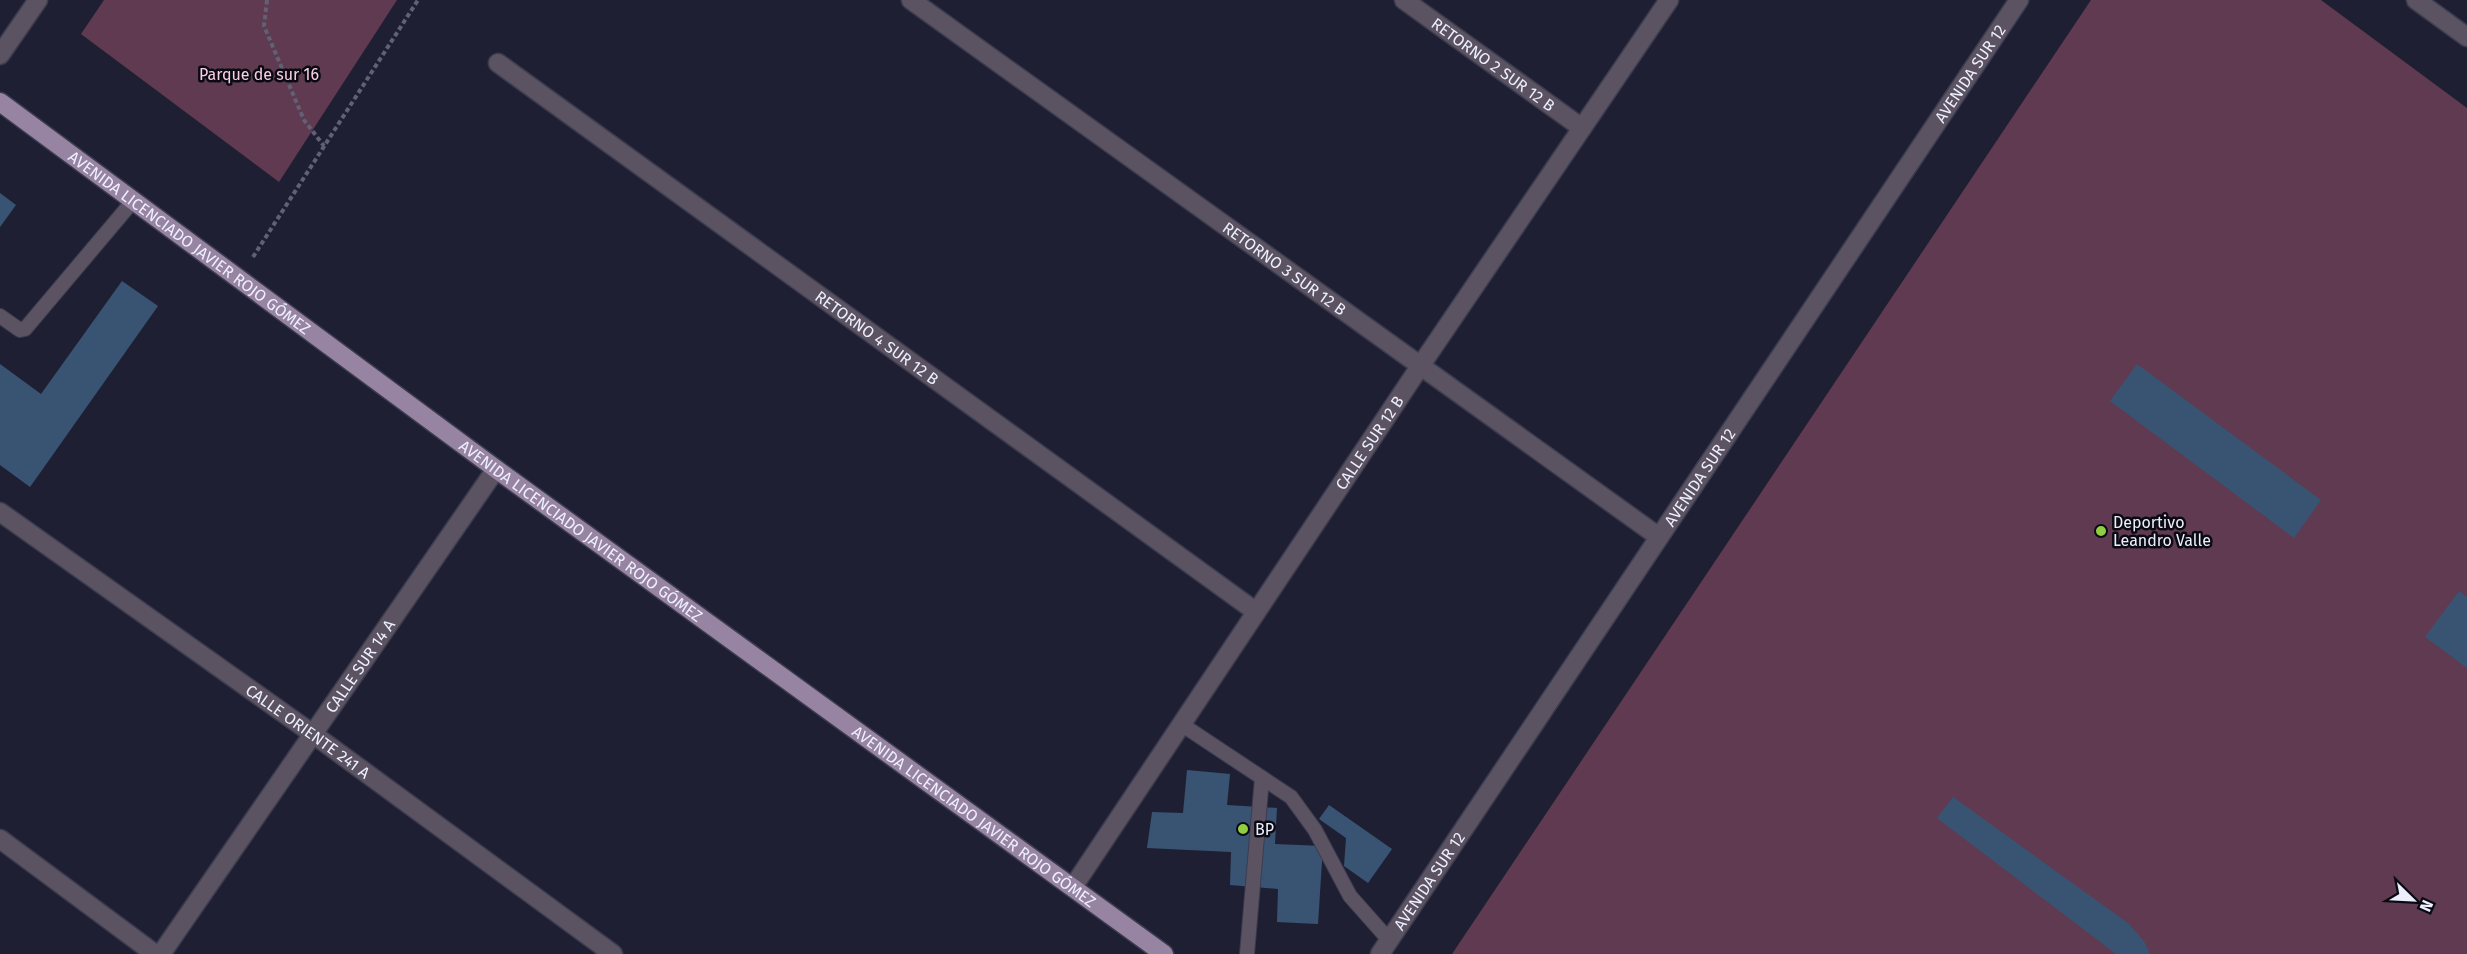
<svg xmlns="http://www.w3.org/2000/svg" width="2467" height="954" font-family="'Fira Sans',sans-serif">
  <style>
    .green { fill: #5f3a50 }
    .building { fill: #395473 }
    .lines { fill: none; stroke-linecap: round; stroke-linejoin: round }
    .service-casing { stroke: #3c3c50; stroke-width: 16 }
    .minor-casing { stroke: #3c3c50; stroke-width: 21 }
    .tertiary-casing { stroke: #3c3c50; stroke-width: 21 }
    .primary-casing { stroke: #3c3c50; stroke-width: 21 }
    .path { stroke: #616175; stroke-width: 4; stroke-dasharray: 4.5 3; stroke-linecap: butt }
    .service { stroke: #5c5362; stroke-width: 14 }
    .minor { stroke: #5c5362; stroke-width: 18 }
    .tertiary { stroke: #5c5362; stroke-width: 18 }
    .primary { stroke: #9783a2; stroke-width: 18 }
    .poi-dot { fill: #90cd40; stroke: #0a0a13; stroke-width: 2 }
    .labels { text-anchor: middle; stroke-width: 5; stroke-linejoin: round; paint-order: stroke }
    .street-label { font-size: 16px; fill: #eeeffe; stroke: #0a0a13 }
    .park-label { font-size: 16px; fill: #f9cfe6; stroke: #0a0a13 }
    .poi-label { font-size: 16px; fill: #eeeffe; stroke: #0a0a13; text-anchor: start }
  </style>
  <rect width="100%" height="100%" fill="#1f1f34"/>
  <g class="green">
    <polygon points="104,0 397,0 279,182 81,34"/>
    <polygon points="2091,0 2321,0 2467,108 2467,954 1452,954"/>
  </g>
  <g class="building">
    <polygon points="0,193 16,205 0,227"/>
    <polygon points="122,281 158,306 30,487 0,465 0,364 41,394"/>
    <polygon points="2137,364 2321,500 2294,538 2110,401"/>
    <polygon points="2459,591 2467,597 2467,668 2425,637"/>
    <polygon points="1187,770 1230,774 1227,805 1277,808 1275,844 1323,846 1318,924 1277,922 1278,889 1230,885 1231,852 1147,848 1152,812 1183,813"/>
    <polygon points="1953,797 2128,923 2144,941 2150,954 2116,954 1937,818"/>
    <polygon points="1329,805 1392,849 1368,883 1344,866 1346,838 1319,819"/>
  </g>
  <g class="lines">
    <defs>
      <g id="service">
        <polyline points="0,316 20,330 25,329 133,201"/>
        <polyline points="1181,724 1291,797 1315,830 1350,896 1389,940"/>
        <polyline points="1247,954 1262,778"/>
      </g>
      <g id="minor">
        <path id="s1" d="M911,0l748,537"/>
        <path id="s2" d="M1404,0l178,128"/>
        <path id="s3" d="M498,63l757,548"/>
        <path id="s4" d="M0,512l313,222 300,220"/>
        <polyline points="0,839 155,954"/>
        <path id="s5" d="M1073,887l348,-522 248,-365"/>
        <path id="s6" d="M161,954l335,-485"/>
      </g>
      <g id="tertiary">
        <polyline points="2416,0 2467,37"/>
        <polyline points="0,55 38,0"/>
        <path id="s7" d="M1380,954l639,-954"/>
      </g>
      <g id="primary">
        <path id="s8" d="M0,102l496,367 668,485"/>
      </g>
    </defs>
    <use href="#service" class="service-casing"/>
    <use href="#minor" class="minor-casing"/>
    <use href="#tertiary" class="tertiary-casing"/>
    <use href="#primary" class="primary-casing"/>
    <g class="path">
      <polyline points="267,0 264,26 304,120 324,146"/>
      <polyline points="253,257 418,0"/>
    </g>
    <use href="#service" class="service"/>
    <use href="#minor" class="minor"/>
    <use href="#tertiary" class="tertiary"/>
    <use href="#primary" class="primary"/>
  </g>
  <g class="poi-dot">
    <circle cx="2101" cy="531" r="6"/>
    <circle cx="1243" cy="829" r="6"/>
  </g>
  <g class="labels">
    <g class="street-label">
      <text dy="6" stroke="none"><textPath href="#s2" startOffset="110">RETORNO 2 SUR 12 B</textPath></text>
      <text dy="6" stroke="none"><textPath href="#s7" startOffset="1060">AVENIDA SUR 12</textPath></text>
      <text dy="6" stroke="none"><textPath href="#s8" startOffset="236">AVENIDA LICENCIADO JAVIER ROJO GÓMEZ</textPath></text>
      <text dy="6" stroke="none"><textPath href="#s1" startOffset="460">RETORNO 3 SUR 12 B</textPath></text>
      <text dy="6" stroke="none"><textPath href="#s3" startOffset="468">RETORNO 4 SUR 12 B</textPath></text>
      <text dy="6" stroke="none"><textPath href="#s5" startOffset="534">CALLE SUR 12 B</textPath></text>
      <text dy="6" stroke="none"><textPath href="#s7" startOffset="574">AVENIDA SUR 12</textPath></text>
      <text dy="6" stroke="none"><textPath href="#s8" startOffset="722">AVENIDA LICENCIADO JAVIER ROJO GÓMEZ</textPath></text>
      <text dy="6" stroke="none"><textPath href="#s6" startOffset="350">CALLE SUR 14 A</textPath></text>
      <text dy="6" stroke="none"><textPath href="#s4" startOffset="378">CALLE ORIENTE 241 A</textPath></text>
      <text dy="6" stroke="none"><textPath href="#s8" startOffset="1208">AVENIDA LICENCIADO JAVIER ROJO GÓMEZ</textPath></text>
      <text dy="6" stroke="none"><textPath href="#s7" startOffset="88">AVENIDA SUR 12</textPath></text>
    </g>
    <g class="park-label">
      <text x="259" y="80">Parque de sur 16</text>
    </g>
    <g class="poi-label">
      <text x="2113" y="528">Deportivo<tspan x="2113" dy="18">Leandro Valle</tspan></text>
      <text x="1255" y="835">BP</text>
    </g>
  </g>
  <g transform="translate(2413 900) rotate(114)" stroke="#0a0a13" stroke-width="4.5" paint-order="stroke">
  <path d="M0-4.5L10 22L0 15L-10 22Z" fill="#eeeffe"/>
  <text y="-9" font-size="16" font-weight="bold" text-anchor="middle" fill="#eeeffe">N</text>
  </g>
</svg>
